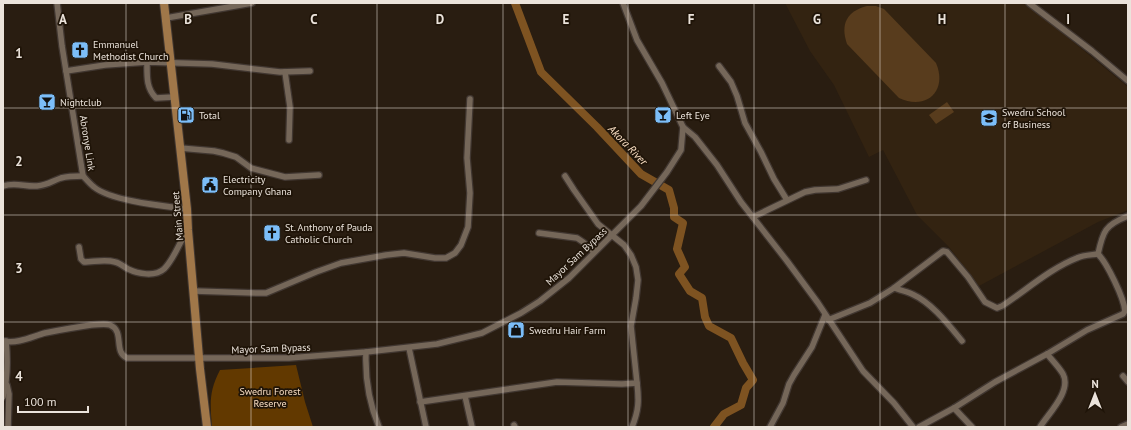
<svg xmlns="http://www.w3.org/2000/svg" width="1131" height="430" font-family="'PT Sans',sans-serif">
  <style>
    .built { fill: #332311 }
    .green { fill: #583c1d }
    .forest { fill: #623900 }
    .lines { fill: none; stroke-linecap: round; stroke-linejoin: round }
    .river { stroke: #7e5321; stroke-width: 8 }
    .minor-casing { stroke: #413731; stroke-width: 8 }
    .primary-casing { stroke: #413731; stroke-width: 10 }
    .minor { stroke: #756759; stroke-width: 5.5 }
    .primary { stroke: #a07749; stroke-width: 8 }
    .grid { fill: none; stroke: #ebe3db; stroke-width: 1; stroke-opacity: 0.55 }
    .labels { text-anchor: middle; stroke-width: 3.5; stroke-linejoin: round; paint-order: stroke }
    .poi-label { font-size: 10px; fill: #ebe3db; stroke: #1f1408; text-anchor: start }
    .street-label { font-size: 10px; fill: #ebe3db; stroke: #1f1408 }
    .park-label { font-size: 10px; fill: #f7dcc1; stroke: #1f1408 }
    .water-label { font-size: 11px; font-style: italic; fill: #fadfc4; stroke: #1f1408 }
    .grid-label { font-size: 13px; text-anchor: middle; font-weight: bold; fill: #ebe3db; stroke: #1f1408; stroke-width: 3.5; stroke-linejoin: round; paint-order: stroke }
  </style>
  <rect width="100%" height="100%" fill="#291d11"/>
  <polygon class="built" points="785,3 1026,3 1128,87 1128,210 1098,222 979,286 949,247 917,215 883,150 869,157 834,85 810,51"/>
  <g class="green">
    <path d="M867,6h9l8,3 52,54c12,28 -10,48 -37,35l-52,-54c-7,-20 0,-33 20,-38z"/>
    <polygon points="947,102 954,112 936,124 929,115"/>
  </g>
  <path class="forest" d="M296,365l9,37 8,25h-101c-2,-24 -3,-36 8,-57z"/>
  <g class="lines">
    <polyline class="river" points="515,3 541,72 597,127 641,174 669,190 674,208 674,217 683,223 677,249 685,267 679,274 690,291 702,298 705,317 709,326 731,338 743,363 753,380 746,388 741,405 724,414 714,427"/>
    <defs>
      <g id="minor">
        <path d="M57,3l5,43 21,130c3,3 7,8 11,11 17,14 70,19 93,22"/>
        <polyline points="1029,3 1092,51 1128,81"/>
        <polyline points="166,18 252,3"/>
        <path d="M147,62c0,14 -1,26 9,36l18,-1"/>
        <polyline points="719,66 731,82 737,96 745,123 761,152 774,179 787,200"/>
        <polyline points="66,71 105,65 147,62 212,64 280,72 310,71"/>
        <polyline points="285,72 290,107 289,140"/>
        <polyline points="683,127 695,137 717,165 741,202 787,261 818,303 863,371 894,403 913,427"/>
        <polyline points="180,148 214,151 223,153 236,157 251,168 285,177 319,175"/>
        <path d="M3,186c13,-4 22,1 34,0 11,-1 15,-5 24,-8 7,-2 15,-2 22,-2"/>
        <polyline points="753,217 805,192 815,190 838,189 866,180"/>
        <polyline points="539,233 577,238 583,242 594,252"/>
        <path d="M79,247l2,12 3,3c10,0 21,-3 31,0 5,1 9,5 13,7 10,5 27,8 36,0 11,-11 15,-27 24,-39"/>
        <path d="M1098,254c5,-23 7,-29 30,-38"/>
        <path d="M894,288c6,2 12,3 18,6 20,9 36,30 50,47"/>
        <polyline points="194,291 257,293 266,293 316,272 341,263 386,255 404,253 435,258 446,258 455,253 461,245 468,227 470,193 467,158 470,99"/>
        <path d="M828,320l42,-17 24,-15 49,-37 4,1 21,25 17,25 12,6 5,-2c23,-15 49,-38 75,-48 6,-3 14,-3 21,-4"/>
        <path d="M3,341c15,3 28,-4 42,-8 15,-3 31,-6 46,-8 7,0 13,-2 19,0 15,6 3,27 17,33h162l77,-6 71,-8 45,-11 39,-20 19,-12 29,-23 72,-72 26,-34 14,-22 2,-23 -21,-44 -25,-43 -14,-37"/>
        <polyline points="409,348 426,427"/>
        <path d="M366,352c-1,26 3,51 13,75"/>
        <polyline points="1123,376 1128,382"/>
        <polyline points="7,385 9,394 8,427"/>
        <polyline points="465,396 472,427"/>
        <path d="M3,397c5,-19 5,-36 3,-56"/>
        <polyline points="420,402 557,382 622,384 637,383 631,326 636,298 638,280 636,267 631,255 624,245 598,224 574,190 565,176"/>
        <polyline points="954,408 972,427"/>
        <polyline points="514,425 515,427"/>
        <path d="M632,427c7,-17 7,-27 5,-44"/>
        <polyline points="770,427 783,403 789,384 794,375 812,347 825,315"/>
        <path d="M919,427l35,-19 41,-26 52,-28 40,-24 36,-16 2,-3c-1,-13 -18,-48 -27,-57"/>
        <path d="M1040,427c8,-13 32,-36 23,-53 -4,-7 -11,-14 -16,-20"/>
        <polyline points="1121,427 1128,424"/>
      </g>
      <polyline id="primary" points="164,3 187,209 188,230 200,369 207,427"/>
    </defs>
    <use href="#minor" class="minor-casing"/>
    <use href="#primary" class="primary-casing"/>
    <use href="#minor" class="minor"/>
    <use href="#primary" class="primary"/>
  </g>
  <path class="grid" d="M126,3v424M251,3v424M377,3v424M503,3v424M628,3v424M754,3v424M880,3v424M1005,3v424M3,108h1125M3,215h1125M3,322h1125"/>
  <defs>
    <symbol id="church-square" viewBox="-11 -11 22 22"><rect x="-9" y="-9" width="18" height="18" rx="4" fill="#7cbef9" stroke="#1f1408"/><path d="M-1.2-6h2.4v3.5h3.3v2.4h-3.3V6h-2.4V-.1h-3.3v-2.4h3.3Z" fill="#111"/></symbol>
    <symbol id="bar-square" viewBox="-11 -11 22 22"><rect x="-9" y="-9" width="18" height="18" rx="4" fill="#7cbef9" stroke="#1f1408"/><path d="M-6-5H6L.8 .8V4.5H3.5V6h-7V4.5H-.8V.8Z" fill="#111"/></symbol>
    <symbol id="fuel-square" viewBox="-11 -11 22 22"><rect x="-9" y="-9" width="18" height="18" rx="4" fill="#7cbef9" stroke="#1f1408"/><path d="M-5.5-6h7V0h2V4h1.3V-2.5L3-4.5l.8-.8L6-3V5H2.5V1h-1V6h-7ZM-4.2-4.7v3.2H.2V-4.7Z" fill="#111"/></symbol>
    <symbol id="school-square" viewBox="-11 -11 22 22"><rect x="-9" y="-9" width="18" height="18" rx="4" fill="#7cbef9" stroke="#1f1408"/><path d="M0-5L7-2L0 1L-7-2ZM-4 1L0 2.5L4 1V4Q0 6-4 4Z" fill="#111"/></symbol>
    <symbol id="civic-square" viewBox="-11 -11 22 22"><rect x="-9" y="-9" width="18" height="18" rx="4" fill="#7cbef9" stroke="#1f1408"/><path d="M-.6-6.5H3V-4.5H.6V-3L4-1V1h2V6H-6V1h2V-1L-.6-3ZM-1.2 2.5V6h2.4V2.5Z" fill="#111"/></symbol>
    <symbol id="shop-square" viewBox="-11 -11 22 22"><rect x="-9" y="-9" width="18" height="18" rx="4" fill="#7cbef9" stroke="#1f1408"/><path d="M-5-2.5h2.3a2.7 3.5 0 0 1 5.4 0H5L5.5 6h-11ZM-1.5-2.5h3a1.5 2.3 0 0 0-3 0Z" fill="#111"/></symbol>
  </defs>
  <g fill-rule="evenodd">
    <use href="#church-square" x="70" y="40" width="20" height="20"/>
    <use href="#bar-square" x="37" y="92" width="20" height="20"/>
    <use href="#fuel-square" x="176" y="105" width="20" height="20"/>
    <use href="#bar-square" x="653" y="105" width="20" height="20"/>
    <use href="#school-square" x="979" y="108" width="20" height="20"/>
    <use href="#civic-square" x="200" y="175" width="20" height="20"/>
    <use href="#church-square" x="262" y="223" width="20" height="20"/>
    <use href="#shop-square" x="506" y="320" width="20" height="20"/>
  </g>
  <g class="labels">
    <g class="poi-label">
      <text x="93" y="48">Emmanuel<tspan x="93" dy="12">Methodist Church</tspan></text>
      <text x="60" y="106">Nightclub</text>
      <text x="1002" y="116">Swedru School<tspan x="1002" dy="12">of Business</tspan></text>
      <text x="199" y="119">Total</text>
      <text x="676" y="119">Left Eye</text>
      <text x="223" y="183">Electricity<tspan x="223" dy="12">Company Ghana</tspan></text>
      <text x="285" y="231">St. Anthony of Pauda<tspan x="285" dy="12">Catholic Church</tspan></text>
      <text x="529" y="334">Swedru Hair Farm</text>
    </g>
    <g class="street-label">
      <text transform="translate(88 143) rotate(81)" y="4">Abronye Link</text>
      <text transform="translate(177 216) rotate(-95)" y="4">Main Street</text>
      <text transform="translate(576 256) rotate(-43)" y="4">Mayor Sam Bypass</text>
      <text transform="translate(271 348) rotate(-2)" y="4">Mayor Sam Bypass</text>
    </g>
    <g class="park-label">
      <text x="270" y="395">Swedru Forest<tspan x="270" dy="12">Reserve</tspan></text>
    </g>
    <g class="water-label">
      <text transform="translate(628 145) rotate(46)" y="4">Akora River</text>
    </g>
  </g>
  <g class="grid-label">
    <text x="63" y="24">A</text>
    <text x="188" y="24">B</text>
    <text x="314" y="24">C</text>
    <text x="440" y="24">D</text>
    <text x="566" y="24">E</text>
    <text x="691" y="24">F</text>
    <text x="817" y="24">G</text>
    <text x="942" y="24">H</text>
    <text x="1068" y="24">I</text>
    <text x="19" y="58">1</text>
    <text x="19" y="166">2</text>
    <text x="19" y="273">3</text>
    <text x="19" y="381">4</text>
  </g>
  <rect width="1131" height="430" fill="none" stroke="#ebe3db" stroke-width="8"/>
  <g transform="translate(1095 394)" stroke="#1f1408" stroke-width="3" paint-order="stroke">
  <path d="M0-3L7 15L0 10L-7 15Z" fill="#ebe3db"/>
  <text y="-6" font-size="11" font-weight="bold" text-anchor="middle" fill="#ebe3db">N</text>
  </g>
  <path d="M18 406v6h70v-6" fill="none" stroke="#ebe3db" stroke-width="2"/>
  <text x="24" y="406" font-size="12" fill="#ebe3db" stroke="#1f1408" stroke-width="3" paint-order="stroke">100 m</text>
</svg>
